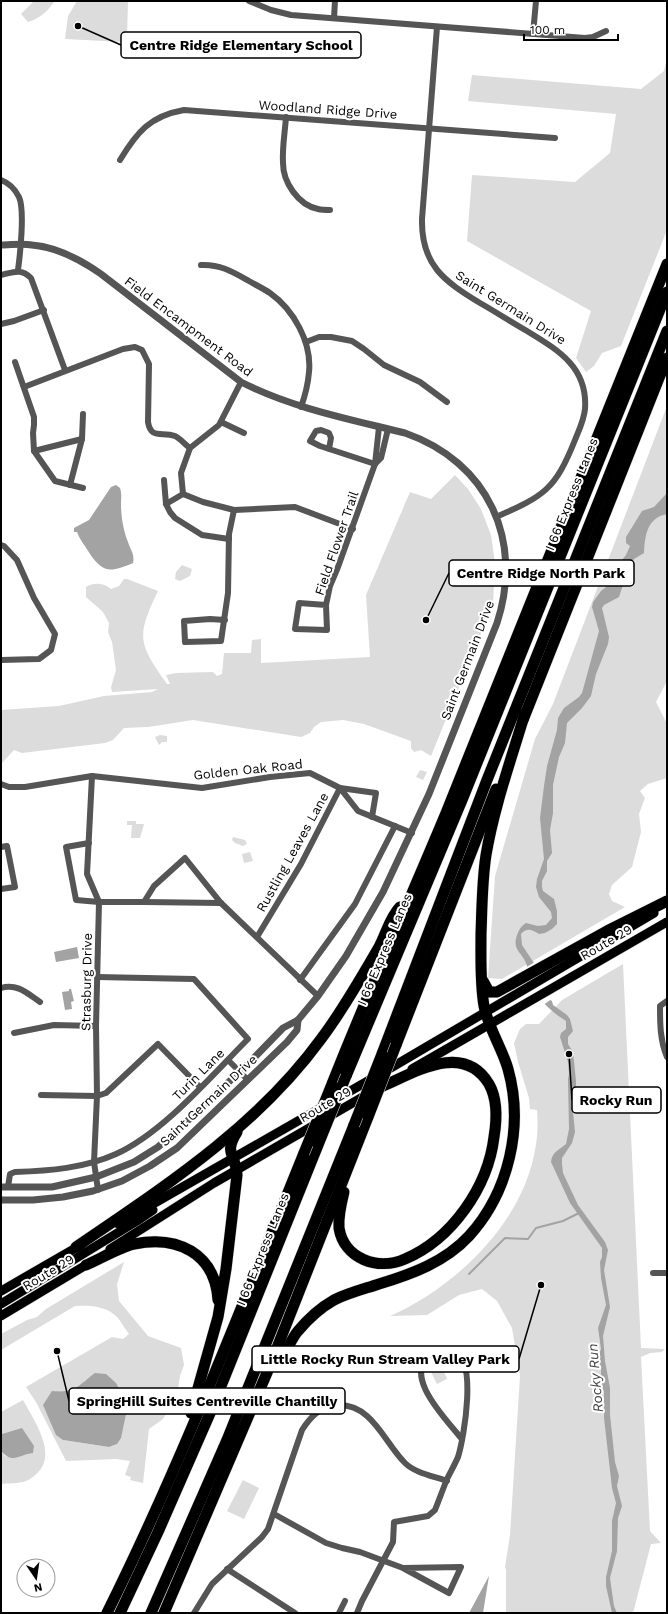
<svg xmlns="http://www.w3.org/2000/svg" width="668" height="1614" font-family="'Work Sans',sans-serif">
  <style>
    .green { fill: #dcdcdc; fill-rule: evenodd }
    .water { fill: #a3a3a3 }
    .pier { fill: #fff }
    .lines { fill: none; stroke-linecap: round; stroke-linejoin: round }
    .stream { stroke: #a3a3a3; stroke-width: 2 }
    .primary-casing { stroke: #dbdbdb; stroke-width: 10 }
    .motorway-casing { stroke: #dbdbdb; stroke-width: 12 }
    .minor { stroke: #555; stroke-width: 6 }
    .tertiary { stroke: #555; stroke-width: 7 }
    .primary { stroke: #000; stroke-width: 9 }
    .motorway { stroke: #000; stroke-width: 11 }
    .motorway-bridge-casing { stroke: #dbdbdb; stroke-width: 12; stroke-linecap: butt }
    .motorway-bridge { stroke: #000; stroke-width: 11 }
    .labels { text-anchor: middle; stroke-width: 4; stroke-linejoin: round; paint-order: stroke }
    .street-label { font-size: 13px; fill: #000; stroke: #fff }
    .water-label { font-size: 14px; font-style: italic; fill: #444; stroke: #fff }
    .leader { fill: none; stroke: #000; stroke-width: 1.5 }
    .callout-dot { fill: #000; stroke: #fff; stroke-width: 1.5 }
    .callout { fill: #fff; stroke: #000; stroke-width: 1.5 }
    .callout-label { font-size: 14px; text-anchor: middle; font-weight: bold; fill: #000 }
  </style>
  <rect width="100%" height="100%" fill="#fff"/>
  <g class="green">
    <path d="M34,1h19l1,1c-8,11 -14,16 -26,20l-7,-8z"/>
    <polygon points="77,1 128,1 127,38 123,42 65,39 68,16"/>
    <polygon points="667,58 667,230 621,346 602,353 594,366 586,372 576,358 591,311 467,241 472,175 575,182 610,153 616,114 468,101 472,75 641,89 664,71"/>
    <polygon points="667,406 667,681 656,702 667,724 667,778 648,784 640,791 645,798 639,814 641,832 632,867 612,885 609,894 612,901 625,907 502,979 488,978 495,876 535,739 553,704"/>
    <path d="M455,475l13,14 13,20 10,26 4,28 -2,41 -62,152 -10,-6 -7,2 -3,-4v-7l-47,-17 -21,-4 -22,2 -7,5 -4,6 -9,4 -108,-17 -45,7 -24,1 -11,12 -8,3 -83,10 -8,-3 -13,14v-54l58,-4 45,-10 48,-4 6,-3 -46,3 -1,-5 5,-17 -4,-28 -4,-10 1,-9 -6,-11 -17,-15v-10c8,-5 18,-4 25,2l8,-3 5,-7h3l31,12c-22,46 -20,52 9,93h3l-4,-9 10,-2 37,-1 4,4 5,-2 2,-21h27l1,-13 9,-1v24l109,-6 -4,-62 44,-103 21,7z"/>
    <polygon points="182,565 192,569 190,576 180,581 175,579 176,572"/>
    <polygon points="160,735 167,736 167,742 162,742 159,745 155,737"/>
    <polygon points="420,770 427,772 423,780 416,777"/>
    <polygon points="127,821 136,821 136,824 144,824 140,838 131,838 132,825 127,825"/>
    <polygon points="233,837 245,840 247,844 243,846 235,843 232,840"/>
    <polygon points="250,852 253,861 244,863 242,854"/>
    <path d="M623,964l18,384 24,1 -3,3 -12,1 -9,4 9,174 11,12 -10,1 -18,69h-127v-43l-1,-3 5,-32 10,-159 -8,-48 -15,-27 -15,-12 -23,6 -32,20 -37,1c77,-34 155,-115 147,-206l-7,-1 -1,-11 -11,-36 -4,-19 6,-14 6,-5h13l23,-24z"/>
    <path d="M124,1262l-7,22 2,17 29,35 33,12 3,17 -4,11 -3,19 -14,24 -14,10 -6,54 -13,-3 1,-3 -6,-2 5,-14 -14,-2 -50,2 -30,-59 -10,-15 86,-50 11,2 6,-5c-4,-5 -7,-11 -11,-16 -10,-12 -29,-13 -43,-12l-74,44v-16l26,-14 10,-3 9,-8zM86,1380l31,64 -8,3 -46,-7 -11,-49c14,1 24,-1 34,-11z"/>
    <polygon points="442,1367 447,1379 437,1384 431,1372"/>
    <path d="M23,1400c12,22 37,57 11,76 -3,2 -5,4 -8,5 -8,3 -17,2 -25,3v-33l4,5 8,2 -12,-22v-24z"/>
    <polygon points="243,1480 259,1488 244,1519 227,1511"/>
  </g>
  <g class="water">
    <path d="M116,485l4,3c2,6 1,10 1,16 0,11 2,26 7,38 2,7 7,12 5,21 -22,9 -29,11 -43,-9 -5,-9 -9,-12 -13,-22h-3v-4l15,-8 22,-33z"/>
    <path d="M667,493v21c-20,4 -22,21 -23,39l-10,6 -6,9v8l-4,6 -5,15 -15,8 -2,3 7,29 -1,7 -12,30 -5,22 -9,12 -15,15 -2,20 -6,14 -6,28v28l-3,17 2,23 -5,8v10l-5,10v6l1,4 11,8 3,12v13l-5,5 -7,4 -6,1c-7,-4 -12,-7 -18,0l1,11 12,18v12l13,23 5,3 1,4 14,10 3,4 3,12 -5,6v7l5,8 3,29v15l-3,16 2,20 -3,11 -10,15v6l1,9 15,32 27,37 3,8 -4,20 6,37 -7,29 2,25 5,27v27l5,47 4,14 -2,10 5,20 -4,12 -1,33 -7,27 4,28 3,7h-5l-6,-27v-9l6,-26v-30l4,-18 -4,-15 -8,-70v-25l-3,-13v-11l-3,-13 3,-7 -3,-21 8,-23 -5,-27 -1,-16 2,-5v-9l-32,-45 -19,-41c1,-10 8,-12 15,-18l3,-15 -1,-50 1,-5 -1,-12 -8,-25 1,-4 5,-4v-8c-16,-10 -31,-24 -38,-43 -1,-5 0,-11 -2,-15 -5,-12 -14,-13 -9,-28 2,-5 4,-9 9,-12l12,3 8,-1 6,-7 -1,-6 -12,-15 -3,-10 1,-8 7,-20 -4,-41 4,-32 3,-20 10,-36 1,-12 6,-10 15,-11 3,-4 17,-62 -7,-24 1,-5 8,-11 10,-8 2,-5 1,-8 12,-15 4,-9 -4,-3v-6l16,-26 12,-4z"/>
    <polygon points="77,947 79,958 56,962 54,952"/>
    <polygon points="69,989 71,989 74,1001 71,1002 72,1009 65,1010 62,992 69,991"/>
    <path d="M95,1373l11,1 10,9 8,15 2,16 -5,24 -4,6 -8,3 -46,-7 -7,-5 -13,-30 9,-14c23,2 26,-5 43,-18z"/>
    <path d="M22,1428l12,18 -1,7c-13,1 -20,12 -32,-2l1,-17z"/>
    <polygon points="489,1576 483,1613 469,1613"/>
  </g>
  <polygon class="pier" points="535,962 537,977 547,994 552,999 543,1005 538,1001 526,977 525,968"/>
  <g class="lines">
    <polyline class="stream" points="469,1274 505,1238 528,1239 536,1228 563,1221 579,1213"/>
    <defs>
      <g id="primary">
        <polyline points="412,1069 667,922"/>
        <polyline points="118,1224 394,1066 654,913"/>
        <polyline points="110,1249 214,1183 368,1094"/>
        <polyline points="1,1291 81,1245"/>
        <polyline points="1,1304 137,1221 153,1210"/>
        <polyline points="1,1316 91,1262"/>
      </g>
      <g id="motorway">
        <polyline points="523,720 667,358"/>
        <polyline points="483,981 489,992 497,992 607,931 667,901"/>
        <polyline points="396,1045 496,789"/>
        <polyline points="382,1054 487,780 667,331"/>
        <polyline points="346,1076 462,800 667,292"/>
        <path d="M332,1084c36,-91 76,-180 114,-271 75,-183 148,-366 221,-549"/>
        <path d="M344,1192c-3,12 -6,24 -5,36 5,31 39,43 66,31 47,-20 83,-72 89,-122 3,-18 4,-37 -5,-53 -26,-43 -75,-11 -108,3"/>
        <path d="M76,1247c88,-60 181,-120 245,-208 22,-29 40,-61 58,-92 7,-13 11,-30 21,-40"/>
        <path d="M86,1265c14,-6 34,-18 48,-21 43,-9 81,9 84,56"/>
        <path d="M269,1368c4,-3 9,-6 12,-10 7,-8 10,-19 17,-27 10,-12 22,-23 36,-31 14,-7 30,-11 45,-16 33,-10 66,-22 90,-48 40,-44 55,-110 39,-167 -6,-21 -20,-42 -24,-63 -4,-23 -3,-48 -3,-72 1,-26 1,-53 5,-79 8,-48 25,-95 39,-142"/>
        <path d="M191,1413l27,-96 8,-48 11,-94c-1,-21 -14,-21 0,-43"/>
        <path d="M107,1613c74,-149 134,-305 197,-460"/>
        <polyline points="120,1613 158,1532 211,1411 318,1145"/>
        <polyline points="151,1613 227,1440 354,1125"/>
        <polyline points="164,1613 269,1368 368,1117"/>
      </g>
    </defs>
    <use href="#primary" class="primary-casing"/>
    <use href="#motorway" class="motorway-casing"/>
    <g class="minor">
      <polyline points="249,1 271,10 291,15 585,38 593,37 606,31"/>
      <polyline points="334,18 335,1"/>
      <path d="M437,27l-15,192c-1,46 22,62 58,84 16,9 31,19 47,28 31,19 61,36 58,78 -1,11 -6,21 -10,31 -20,50 -31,56 -79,77"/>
      <polyline points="533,34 536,1"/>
      <path d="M286,117c-1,15 -4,31 -3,46 0,19 15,42 35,46 4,1 8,1 12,1"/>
      <path d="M120,160c17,-28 30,-44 64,-50l371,28"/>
      <path d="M1,180c8,3 14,9 18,17 6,13 1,58 -1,73"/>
      <path d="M201,265c19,-1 32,7 48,16 7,4 15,8 21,12 24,17 42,50 39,79 -1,12 -4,24 -8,35"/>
      <path d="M1,275c13,-3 20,-7 30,3l34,92"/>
      <polyline points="1,324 14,321 44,310"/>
      <polyline points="306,342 319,337 331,337 352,341 364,349 384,365 420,382 447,402"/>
      <polyline points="15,362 34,417 34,425 33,433 34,451 55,481 83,488"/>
      <path d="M24,387l99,-38 12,-2 7,3 7,14 -1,58c3,18 14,9 27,14 5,2 10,9 15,12"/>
      <polyline points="221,422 244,433"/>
      <polyline points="329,449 331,438 329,433 321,430 316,431 310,441 320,446 375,464"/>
      <polyline points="34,451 82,439"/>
      <polyline points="375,464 381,458 388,429"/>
      <polyline points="164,480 166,504 170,512 175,518 202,535 229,539"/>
      <polyline points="70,485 82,439 83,414"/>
      <polyline points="183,494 203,502 234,510 295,507 353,529"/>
      <polyline points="183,494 181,473 190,448 219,425 241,382"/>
      <polyline points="166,504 183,494"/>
      <polyline points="1,545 4,546 17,560 34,598 55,634 51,650 39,659 1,660"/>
      <polyline points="326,605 299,603 295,629 327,630 326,605 330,586 338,567 375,464 379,427"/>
      <polyline points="225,620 210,619 184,621 185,642 221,641 228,593 229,534 234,510"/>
      <polyline points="92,776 87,874 99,902 96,1026 97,1096 94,1162 98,1190"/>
      <polyline points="1,784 9,787 25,787 92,776 202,788 270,777 310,773 340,788 358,811 412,833"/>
      <polyline points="89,843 66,847 76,900 99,902 144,902 154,886 185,858 221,903 318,996"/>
      <polyline points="1,847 7,846 15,887 1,889"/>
      <polyline points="144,902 221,903"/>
      <polyline points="257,937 301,864 340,788 376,793 372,817"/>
      <polyline points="300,980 355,904 395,826"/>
      <path d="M1,988c16,-5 26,5 39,14"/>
      <path d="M667,1001l-7,5c0,17 0,35 7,51"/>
      <polyline points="14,1033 54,1025 96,1026"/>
      <polyline points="228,1060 248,1080"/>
      <polyline points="41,1095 97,1096 106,1093 158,1044 200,1087"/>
      <path d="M8,1187l2,-13 5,-2c34,-1 70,-4 101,-18 48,-22 95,-78 132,-115l-54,-60 -97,-2"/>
      <polyline points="653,1273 667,1273"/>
      <polyline points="274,1514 326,1543 342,1548 360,1552 403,1568 449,1593 461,1567 403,1568"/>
      <polyline points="227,1569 295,1613"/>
      <path d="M194,1613l18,-29 50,-47 6,-8 34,-99c9,-14 19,-24 36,-25 34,-1 46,37 67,58 10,10 28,13 42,18"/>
      <polyline points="339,1613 345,1601"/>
      <path d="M357,1613l5,-12 31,-59 1,-20 34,-6 7,-6c4,-10 8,-21 12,-31 4,-8 8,-15 11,-22 6,-19 20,-100 -5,-106 -8,-2 -14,0 -21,3 -32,20 15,66 29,84"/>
    </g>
    <g class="tertiary">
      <path d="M1,245c10,0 21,-2 31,0 25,2 49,15 69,29l140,108c51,26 108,37 164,51 83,29 119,107 92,190l-68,171 -46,98 -37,64 -28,40 -20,24 -15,8 -34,35 -67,63 -24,21 -24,15 -38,15 -44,10h-51"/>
      <polyline points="1,1200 33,1200 63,1197 93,1191 122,1181 150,1166 177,1148 287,1042 297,1030 298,1020"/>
    </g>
    <use href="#primary" class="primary"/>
    <use href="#motorway" class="motorway"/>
    <defs>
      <g id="motorway-bridge">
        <polyline points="368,1117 396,1045"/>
        <polyline points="354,1125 382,1054"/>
        <polyline points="318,1145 346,1076"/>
        <polyline points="304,1153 332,1084"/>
      </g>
    </defs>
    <use href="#motorway-bridge" class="motorway-bridge-casing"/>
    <use href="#motorway-bridge" class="motorway-bridge"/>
  </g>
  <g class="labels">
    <g class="street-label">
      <text transform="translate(328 109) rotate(4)" y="5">Woodland Ridge Drive</text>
      <text transform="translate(511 307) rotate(32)" y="5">Saint Germain Drive</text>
      <text transform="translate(189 326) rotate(37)" y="5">Field Encampment Road</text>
      <text transform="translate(571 494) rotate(-68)" y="5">I 66 Express Lanes</text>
      <text transform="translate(336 543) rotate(-71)" y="5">Field Flower Trail</text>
      <text transform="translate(467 660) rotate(-69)" y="5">Saint Germain Drive</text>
      <text transform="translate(248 769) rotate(-6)" y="5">Golden Oak Road</text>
      <text transform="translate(292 852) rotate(-61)" y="5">Rustling Leaves Lane</text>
      <text transform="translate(606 942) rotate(-30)" y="5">Route 29</text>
      <text transform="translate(384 949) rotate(-67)" y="5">I 66 Express Lanes</text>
      <text transform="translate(86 982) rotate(-89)" y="5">Strasburg Drive</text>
      <text transform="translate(198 1074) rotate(-45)" y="5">Turin Lane</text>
      <text transform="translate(208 1100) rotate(-43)" y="5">Saint Germain Drive</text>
      <text transform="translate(325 1104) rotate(-30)" y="5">Route 29</text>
      <text transform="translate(262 1249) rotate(-68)" y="5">I 66 Express Lanes</text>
      <text transform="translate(48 1272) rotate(-31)" y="5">Route 29</text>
    </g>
    <g class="water-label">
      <text transform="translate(595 1378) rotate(-95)" y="5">Rocky Run</text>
    </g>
  </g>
  <path class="leader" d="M78 26L121 45M426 620L449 573M569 1054L572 1100M541 1285L519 1359M57 1351L69 1401"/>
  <g class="callout-dot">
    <circle cx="78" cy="26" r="4"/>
    <circle cx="426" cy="620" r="4"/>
    <circle cx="569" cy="1054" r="4"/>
    <circle cx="541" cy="1285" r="4"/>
    <circle cx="57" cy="1351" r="4"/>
  </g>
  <g class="callout">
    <rect x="121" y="32" width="240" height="26" rx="4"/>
    <rect x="449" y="560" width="185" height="26" rx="4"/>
    <rect x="572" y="1087" width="89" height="26" rx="4"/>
    <rect x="252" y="1346" width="267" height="26" rx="4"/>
    <rect x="69" y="1388" width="276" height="26" rx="4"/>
  </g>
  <g class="callout-label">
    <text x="241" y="50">Centre Ridge Elementary School</text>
    <text x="541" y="578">Centre Ridge North Park</text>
    <text x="616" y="1105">Rocky Run</text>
    <text x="385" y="1364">Little Rocky Run Stream Valley Park</text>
    <text x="207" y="1406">SpringHill Suites Centreville Chantilly</text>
  </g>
  <rect width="668" height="1614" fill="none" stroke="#000000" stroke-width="4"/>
  <g transform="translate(36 1578) rotate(167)"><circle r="19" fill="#ffffff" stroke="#999999"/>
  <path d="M0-3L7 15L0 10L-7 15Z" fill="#000000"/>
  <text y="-6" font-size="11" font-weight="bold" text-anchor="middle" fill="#000000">N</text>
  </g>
  <path d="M524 34v6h94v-6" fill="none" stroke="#000000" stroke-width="2"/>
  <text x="530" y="34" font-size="12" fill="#000000" stroke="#ffffff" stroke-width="3" paint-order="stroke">100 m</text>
</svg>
